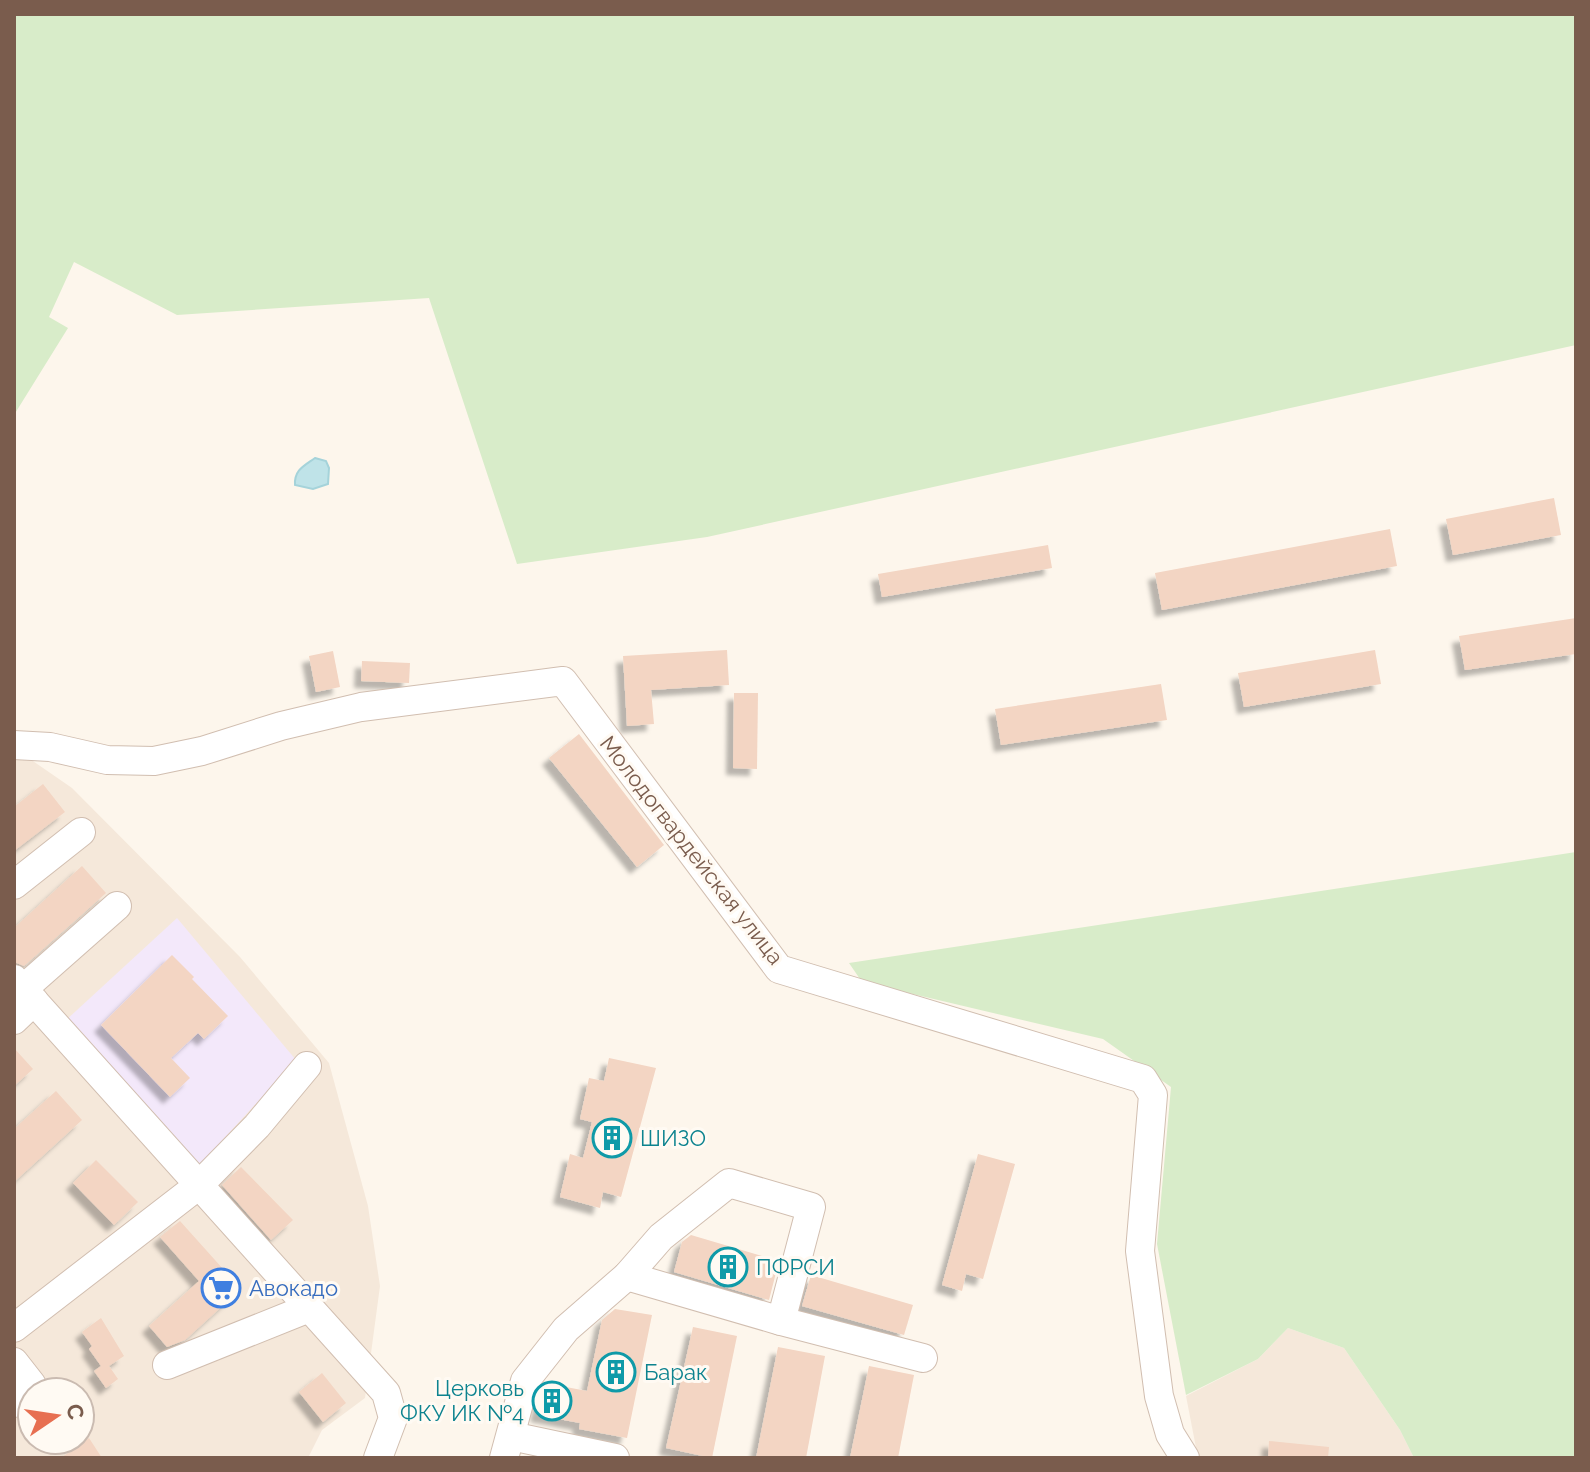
<svg xmlns="http://www.w3.org/2000/svg" width="1590" height="1472" font-family="Raleway,sans-serif">
  <style>
    .residential { fill: #f5e8da; fill-rule: evenodd }
    .education { fill: #f3e8fa }
    .green { fill: #d8ecc9 }
    .water { fill: #bfe3e8; stroke: #a5d3da; stroke-width: 2 }
    .building { fill: #f3d5c3; filter: url(#shadow) }
    .lines { fill: none; stroke-linecap: round; stroke-linejoin: round }
    .minor-casing { stroke: #d1beb0; stroke-width: 30 }
    .minor { stroke: #fff; stroke-width: 28 }
    .labels { text-anchor: middle; stroke-width: 6; stroke-linejoin: round; paint-order: stroke }
    .street-label { font-size: 22px; fill: #7a5c4d; stroke: #fffaf3 }
    .culture-label { font-size: 22px; fill: #0d838f; stroke: #fffaf3; text-anchor: start }
    .shop-label { font-size: 22px; fill: #366cbe; stroke: #fffaf3; text-anchor: start }
  </style>
  <defs>
    <filter id="shadow"><feDropShadow dx="-7" dy="7" stdDeviation="2" flood-color="#0004"/></filter>
  </defs>
  <rect width="100%" height="100%" fill="#fdf6ec"/>
  <g class="residential">
    <path d="M14,757l16,2 42,29 168,169 89,106 39,143 12,80 -15,112 -43,32 -14,28h-294zM32,1392h48v48h-48z"/>
    <polygon points="1288,1328 1344,1348 1400,1430 1414,1458 1198,1458 1186,1396 1258,1359"/>
  </g>
  <polygon class="education" points="177,918 296,1060 196,1169 64,1022"/>
  <g class="green">
    <polygon points="14,14 1576,14 1576,345 707,537 517,564 429,298 177,315 74,262 49,317 68,328 14,415"/>
    <polygon points="1576,852 1576,1458 1414,1458 1400,1430 1344,1348 1288,1328 1258,1359 1186,1395 1157,1244 1171,1087 1103,1039 862,982 849,963"/>
  </g>
  <path class="water" d="M315,458l11,3 3,7 -1,16 -15,5 -18,-4c-1,-15 9,-19 20,-27z"/>
  <g class="building">
    <polygon points="1554,498 1561,535 1453,555 1446,519"/>
    <polygon points="1390,529 1397,566 1162,610 1155,573"/>
    <polygon points="1048,545 1052,568 882,597 878,574"/>
    <polygon points="1576,618 1576,654 1465,670 1459,636"/>
    <polygon points="727,650 729,685 651,690 654,724 627,726 623,656"/>
    <polygon points="1375,650 1381,684 1244,707 1238,673"/>
    <polygon points="333,651 340,687 316,692 309,656"/>
    <polygon points="362,661 410,663 409,683 361,681"/>
    <polygon points="1161,684 1167,720 1001,745 995,709"/>
    <polygon points="734,693 758,693 757,769 733,768"/>
    <polygon points="579,734 664,845 637,867 549,758"/>
    <polygon points="43,784 65,812 14,851 14,807"/>
    <polygon points="82,866 106,893 24,966 14,962 14,928"/>
    <polygon points="172,955 194,977 192,979 228,1016 204,1039 198,1033 171,1058 190,1078 170,1097 101,1025"/>
    <polygon points="14,1048 33,1069 14,1086"/>
    <polygon points="609,1058 656,1068 621,1197 603,1192 600,1208 560,1197 570,1154 583,1158 592,1122 580,1119 589,1078 604,1081"/>
    <polygon points="56,1091 82,1120 14,1182 14,1129"/>
    <polygon points="978,1154 1015,1164 983,1279 966,1274 962,1291 942,1285"/>
    <polygon points="96,1160 138,1202 114,1225 73,1183"/>
    <polygon points="241,1167 293,1220 271,1240 222,1185"/>
    <polygon points="180,1221 241,1289 185,1340 167,1347 149,1326 199,1281 160,1237"/>
    <polygon points="691,1235 779,1261 769,1300 674,1272 682,1242"/>
    <polygon points="811,1275 913,1305 904,1335 802,1306"/>
    <polygon points="615,1309 652,1315 627,1438 579,1429 580,1423 537,1415 545,1383 587,1391 602,1320"/>
    <polygon points="101,1318 124,1356 109,1366 118,1379 106,1388 94,1371 101,1366 89,1349 92,1346 82,1332"/>
    <polygon points="693,1327 737,1336 712,1458 666,1448"/>
    <polygon points="778,1347 825,1356 806,1458 756,1458"/>
    <polygon points="869,1366 914,1375 898,1458 850,1458"/>
    <polygon points="322,1373 346,1403 323,1422 299,1392"/>
    <polygon points="89,1438 102,1458 61,1458"/>
    <polygon points="1269,1441 1329,1447 1328,1458 1268,1458"/>
  </g>
  <g class="lines">
    <defs>
      <g id="minor">
        <polyline points="14,745 50,747 107,760 154,761 202,751 281,726 361,707 563,681 779,969 1143,1079 1153,1095 1140,1251 1159,1396 1170,1434 1185,1458"/>
        <polyline points="14,885 81,832"/>
        <polyline points="14,979 386,1393 393,1418 378,1458"/>
        <polyline points="23,989 117,906"/>
        <polyline points="14,1020 34,1001"/>
        <polyline points="627,1276 781,1321 923,1358"/>
        <polyline points="14,1328 199,1185 257,1126 307,1066"/>
        <polyline points="14,1362 32,1385 14,1403"/>
        <polyline points="167,1365 309,1308"/>
        <polyline points="511,1436 615,1458"/>
        <polyline points="504,1458 525,1381 566,1329 627,1276 661,1237 729,1183 811,1207 781,1321"/>
      </g>
    </defs>
    <use href="#minor" class="minor-casing"/>
    <use href="#minor" class="minor"/>
  </g>
  <defs>
    <symbol id="building-ring" viewBox="-11 -11 22 22"><circle r="9.5" fill="#fffaf3" stroke="#0f9aa8" stroke-width="1.5"/><path d="M-4-6H4V6H1V3H-1V6H-4ZM-2.5-4.3h1.7v1.8h-1.7ZM.8-4.3h1.7v1.8H.8ZM-2.5-1h1.7V.8h-1.7ZM.8-1h1.7V.8H.8Z" fill="#0f9aa8"/></symbol>
    <symbol id="supermarket-ring" viewBox="-11 -11 22 22"><circle r="9.5" fill="#fffaf3" stroke="#3f7fe0" stroke-width="1.5"/><path d="M-6-5.5h2.5l.6 2H6L4.5 2H-2.5L-4.4-4H-6ZM-1.5 3.2a1.3 1.3 0 1 0 .1 0ZM3 3.2a1.3 1.3 0 1 0 .1 0Z" fill="#3f7fe0"/></symbol>
  </defs>
  <g fill-rule="evenodd">
    <use href="#building-ring" x="590" y="1116" width="44" height="44"/>
    <use href="#building-ring" x="706" y="1245" width="44" height="44"/>
    <use href="#supermarket-ring" x="199" y="1266" width="44" height="44"/>
    <use href="#building-ring" x="594" y="1350" width="44" height="44"/>
    <use href="#building-ring" x="530" y="1379" width="44" height="44"/>
  </g>
  <g class="labels">
    <g class="street-label">
      <text transform="translate(692 850) rotate(52)" y="8">Молодогвардейская улица</text>
    </g>
    <g class="culture-label">
      <text x="640" y="1146">ШИЗО</text>
      <text x="756" y="1275">ПФРСИ</text>
      <text x="644" y="1380">Барак</text>
      <text x="524" y="1396" text-anchor="end">Церковь<tspan x="524" dy="25">ФКУ ИК №4</tspan></text>
    </g>
    <g class="shop-label">
      <text x="249" y="1296">Авокадо</text>
    </g>
  </g>
  <rect width="1590" height="1472" fill="none" stroke="#7a5c4d" stroke-width="32"/>
  <g transform="translate(56 1416) rotate(77)"><circle r="38" fill="#fffaf3" stroke="#cabbb1" stroke-width="2"/>
  <path d="M0-6L14 30L0 20L-14 30Z" fill="#e76f51"/>
  <text y="-12" font-size="22" font-weight="bold" text-anchor="middle" fill="#7a5c4d">С</text>
  </g>
</svg>
